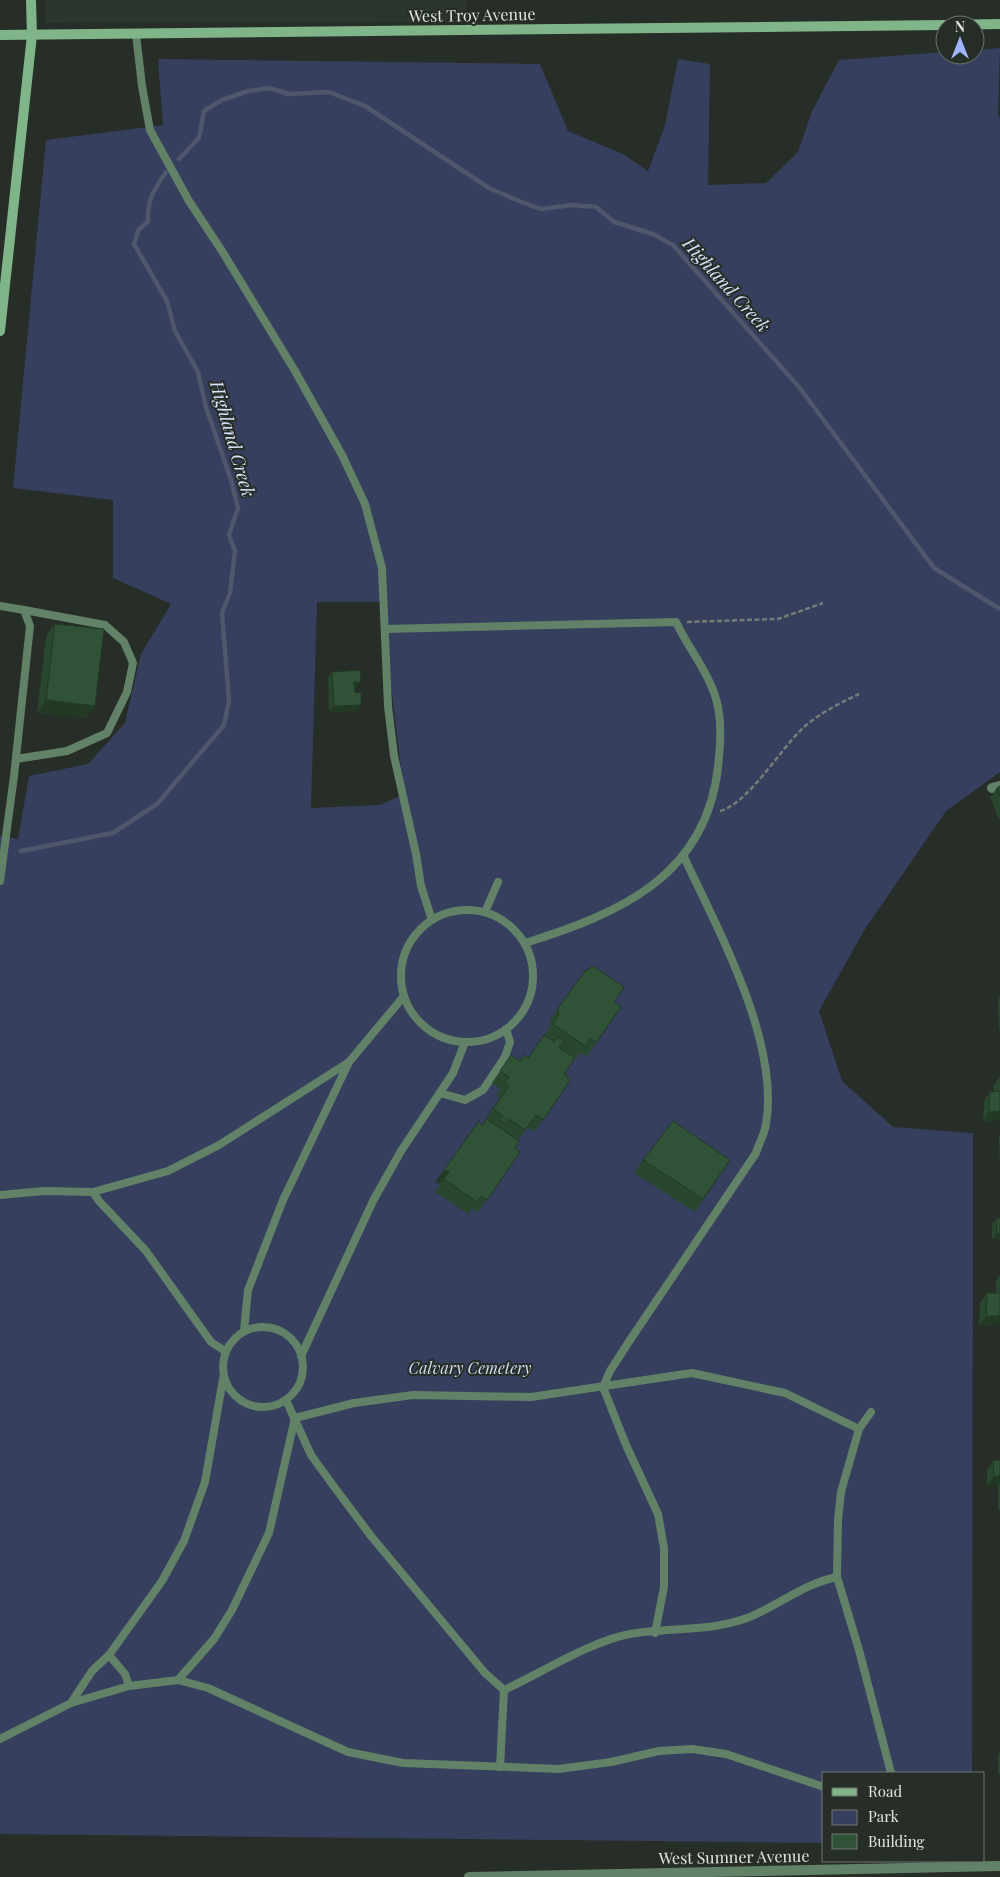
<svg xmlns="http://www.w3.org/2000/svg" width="1000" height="1877" font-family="'Playfair Display',serif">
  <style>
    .built { fill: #2b362c }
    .green { fill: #363f5d; fill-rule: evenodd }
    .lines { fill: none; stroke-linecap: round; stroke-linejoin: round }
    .stream { stroke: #50566b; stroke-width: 4.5 }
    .path { stroke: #777c77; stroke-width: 2.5; stroke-dasharray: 5 2.5; stroke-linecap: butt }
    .service { stroke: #628267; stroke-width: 8 }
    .minor { stroke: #628267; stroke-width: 10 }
    .tertiary { stroke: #628267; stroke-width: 10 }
    .secondary { stroke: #80b489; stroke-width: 10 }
    .wall { fill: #29472e }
    .shaded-wall { fill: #223926 }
    .building { fill: #305236; stroke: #223926 }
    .labels { text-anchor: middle; stroke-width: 4; stroke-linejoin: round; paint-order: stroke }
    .street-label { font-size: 16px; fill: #e1e5e1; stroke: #272d27 }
    .park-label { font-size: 16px; font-style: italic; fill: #d4dcf6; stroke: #272d27 }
    .water-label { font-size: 18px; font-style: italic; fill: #dae2fc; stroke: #272d27 }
  </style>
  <rect width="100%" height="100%" fill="#272d27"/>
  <polygon class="built" points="46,0 466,0 467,22 45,23"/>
  <path class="green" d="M1000,48l-2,68 2,1v655l-54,39 -81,118 -46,82 23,70 51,46 80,6 -1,640h-148v70l-824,-9v-999l18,4 11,-63 59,-12 37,-41 16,-69 30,-50 -58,-26v-78l-100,-12 33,-348 117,-15 -5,-66 382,5 28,67 55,23 25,17 17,-46 13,-66 32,5 -2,121 58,-2 32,-31 14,-41 27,-51 106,-8v3h30v-5zM317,602h64l23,192 -24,11 -69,3z"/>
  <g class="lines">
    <g class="stream">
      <polyline points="179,159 199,138 204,111 222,100 248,91 270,88 288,94 329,92 365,106 489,188 519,201 541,209 573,205 596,207 614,222 653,234 673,245 799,387 934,568 1000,609"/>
      <path d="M21,851l92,-18 44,-29 67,-79 5,-24 -7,-88 8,-20 5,-42 -6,-16 9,-27 -7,-28 -25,-73 -8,-35 -23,-41 -8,-30 -33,-57 5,-15 9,-7c-1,-23 6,-32 18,-50"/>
    </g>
    <g class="path">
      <polyline points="687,622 778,619 823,603"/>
      <path d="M720,811c29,-8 60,-62 84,-84 16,-14 36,-24 55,-33"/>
    </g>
    <g class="service">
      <polyline points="136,34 142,86 150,130 189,201 222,251 295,371 342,455 365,504 382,568 388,706 394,756 416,854 421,886 432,920"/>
      <polyline points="0,606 24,610 30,626 14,776 0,881"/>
      <path d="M385,629l291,-7c13,28 36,54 42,85 4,20 2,40 0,60 -12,110 -100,147 -193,176"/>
      <polyline points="16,759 67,751 107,733 127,692 133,663 124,642 105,625 24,610"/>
      <circle cx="467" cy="976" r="66"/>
      <polyline points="485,912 498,882"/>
      <polyline points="440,1093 465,1100 483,1090 505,1057 510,1042 506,1029"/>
      <polyline points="93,1192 99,1201 146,1251 211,1342 225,1351"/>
      <polyline points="0,1195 44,1191 93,1192 168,1171 219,1145 349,1062 404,996"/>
      <circle cx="263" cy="1367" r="40"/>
      <polyline points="244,1331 248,1290 283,1200 349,1062"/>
      <polyline points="301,1356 373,1201 401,1151 453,1073 465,1042"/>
      <polyline points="286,1400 311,1455 335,1488 371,1536 485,1673 504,1690"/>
      <polyline points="871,1412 859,1429 841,1492 838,1520 837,1577 859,1650 891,1773"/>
      <polyline points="295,1418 354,1403 413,1395 531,1397 692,1373 785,1393 859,1429"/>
      <path d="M655,1633l9,-46v-39l-6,-34 -32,-69 -23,-58 7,-16 18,-28 128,-190c3,-10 9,-20 10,-29 14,-82 -48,-194 -82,-267"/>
      <polyline points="109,1655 125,1674 129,1686"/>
      <polyline points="178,1680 214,1639 232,1610 269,1533 295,1418"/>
      <path d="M504,1690c37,-17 87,-49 126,-56 39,-7 79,-2 117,-16 31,-12 58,-35 90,-41"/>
      <polyline points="71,1703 92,1671 109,1655 162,1581 184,1541 205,1482 223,1379"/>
      <polyline points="0,1739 71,1703 129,1686 178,1680 208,1688 348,1752 403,1763 559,1769 611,1762 659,1751 692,1749 726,1754 824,1787"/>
      <polyline points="500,1767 504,1690"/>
    </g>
    <polyline class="minor" points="992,788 1000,786"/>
    <polyline class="tertiary" points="469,1877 1000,1866"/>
    <g class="secondary">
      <polyline points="946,25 1000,24"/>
      <polyline points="0,35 945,25"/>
      <polyline points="0,331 32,35 31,0"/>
    </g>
  </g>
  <g class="wall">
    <polygon points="55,624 95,706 86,718 37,713 46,636"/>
    <polygon points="332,672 361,682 356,688 354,688 357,711 329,712 328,678"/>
    <polygon points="1000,786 1000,818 999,819 990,797 997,788"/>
    <polygon points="1000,996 1000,1030 999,1030 998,999"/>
    <polygon points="614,1002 621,1007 587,1056 581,1052 576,1059 575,1058 564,1074 571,1079 534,1132 527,1127 518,1140 515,1148 520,1152 478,1212 472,1208 468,1214 435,1192 440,1184 435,1182 482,1126 485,1122 484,1121 500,1098 496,1095 500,1089 492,1083 511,1055 520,1061 528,1058 550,1027 550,1021 558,1008"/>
    <polygon points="1000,1076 1000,1120 983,1122 984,1101 990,1092 994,1092 993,1086"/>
    <polygon points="1000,1134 1000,1176 999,1136"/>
    <polygon points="643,1160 730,1160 695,1212 634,1173"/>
    <polygon points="997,1218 1000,1239 992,1239 992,1224"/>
    <polygon points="1000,1275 1000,1321 997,1325 979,1326 980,1303 987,1293 996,1293 996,1281"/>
    <polygon points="1000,1460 1000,1510 998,1510 998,1485 987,1485 987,1470 993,1461"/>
    <polygon points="1000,1752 1000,1774 998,1774 998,1755"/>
  </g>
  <g class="shaded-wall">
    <polygon points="354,682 361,682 356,688 350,688"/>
    <polygon points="46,700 95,706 86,718 37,713"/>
    <polygon points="361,705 357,711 329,712 334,706"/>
    <polygon points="1000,1111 1000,1120 983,1122 989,1112"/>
    <polygon points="444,1170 449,1172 440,1184 435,1182"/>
    <polygon points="997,1233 1000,1233 1000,1239 992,1239"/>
    <polygon points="986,1316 1000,1316 1000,1321 997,1325 979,1326"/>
    <polygon points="994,1476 1000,1476 1000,1482 998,1485 987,1485"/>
  </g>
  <g class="building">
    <polygon points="55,624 104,629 95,706 46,700"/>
    <polygon points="360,670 361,682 354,682 355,693 361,692 361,705 334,706 332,672"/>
    <polygon points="1000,786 1000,796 997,788"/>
    <polygon points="593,966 624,987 614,1002 621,1007 596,1043 590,1039 585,1046 553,1024 559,1015 558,1008 585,971"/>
    <polygon points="544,1035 554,1042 558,1037 564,1041 559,1047 575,1058 564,1074 571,1079 543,1120 536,1115 525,1130 509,1119 505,1124 500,1120 503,1116 493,1109 509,1086 505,1083 509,1077 500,1071 511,1055 520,1061 524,1055 528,1058"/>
    <polygon points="1000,1091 1000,1111 989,1112 990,1092"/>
    <polygon points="487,1119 519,1141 515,1148 520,1152 487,1200 481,1196 477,1202 444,1179 449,1172 444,1170 479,1121 482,1126"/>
    <polygon points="673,1121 730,1160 703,1199 643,1160"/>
    <rect x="997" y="1218" width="3" height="15"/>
    <polygon points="987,1293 1000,1293 1000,1316 986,1316"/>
    <polygon points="1000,1460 1000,1476 994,1476 993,1461"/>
  </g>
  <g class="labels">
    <g class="street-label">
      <text transform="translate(472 15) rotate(-1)" y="6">West Troy Avenue</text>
      <text transform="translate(734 1857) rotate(-1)" y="6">West Sumner Avenue</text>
    </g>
    <g class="park-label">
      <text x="470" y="1374">Calvary Cemetery</text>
    </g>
    <g class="water-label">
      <text transform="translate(726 285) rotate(48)" y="6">Highland Creek</text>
      <text transform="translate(232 439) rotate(74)" y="6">Highland Creek</text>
    </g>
  </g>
  <rect x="822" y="1772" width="162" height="90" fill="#272d27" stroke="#717771"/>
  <rect x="832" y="1788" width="25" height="8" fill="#80b489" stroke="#717771"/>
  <text x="868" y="1797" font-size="15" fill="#e1e5e1">Road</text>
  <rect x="832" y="1810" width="25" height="15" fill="#363f5d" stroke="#717771"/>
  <text x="868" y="1822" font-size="15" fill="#e1e5e1">Park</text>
  <rect x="832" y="1834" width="25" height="15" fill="#305236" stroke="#717771"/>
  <text x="868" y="1847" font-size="15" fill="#e1e5e1">Building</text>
  <g transform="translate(960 40)"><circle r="24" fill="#272d27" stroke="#717771"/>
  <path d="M0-4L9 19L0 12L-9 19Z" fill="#9eb4fd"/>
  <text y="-8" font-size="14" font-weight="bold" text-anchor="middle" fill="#e1e5e1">N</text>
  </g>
</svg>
